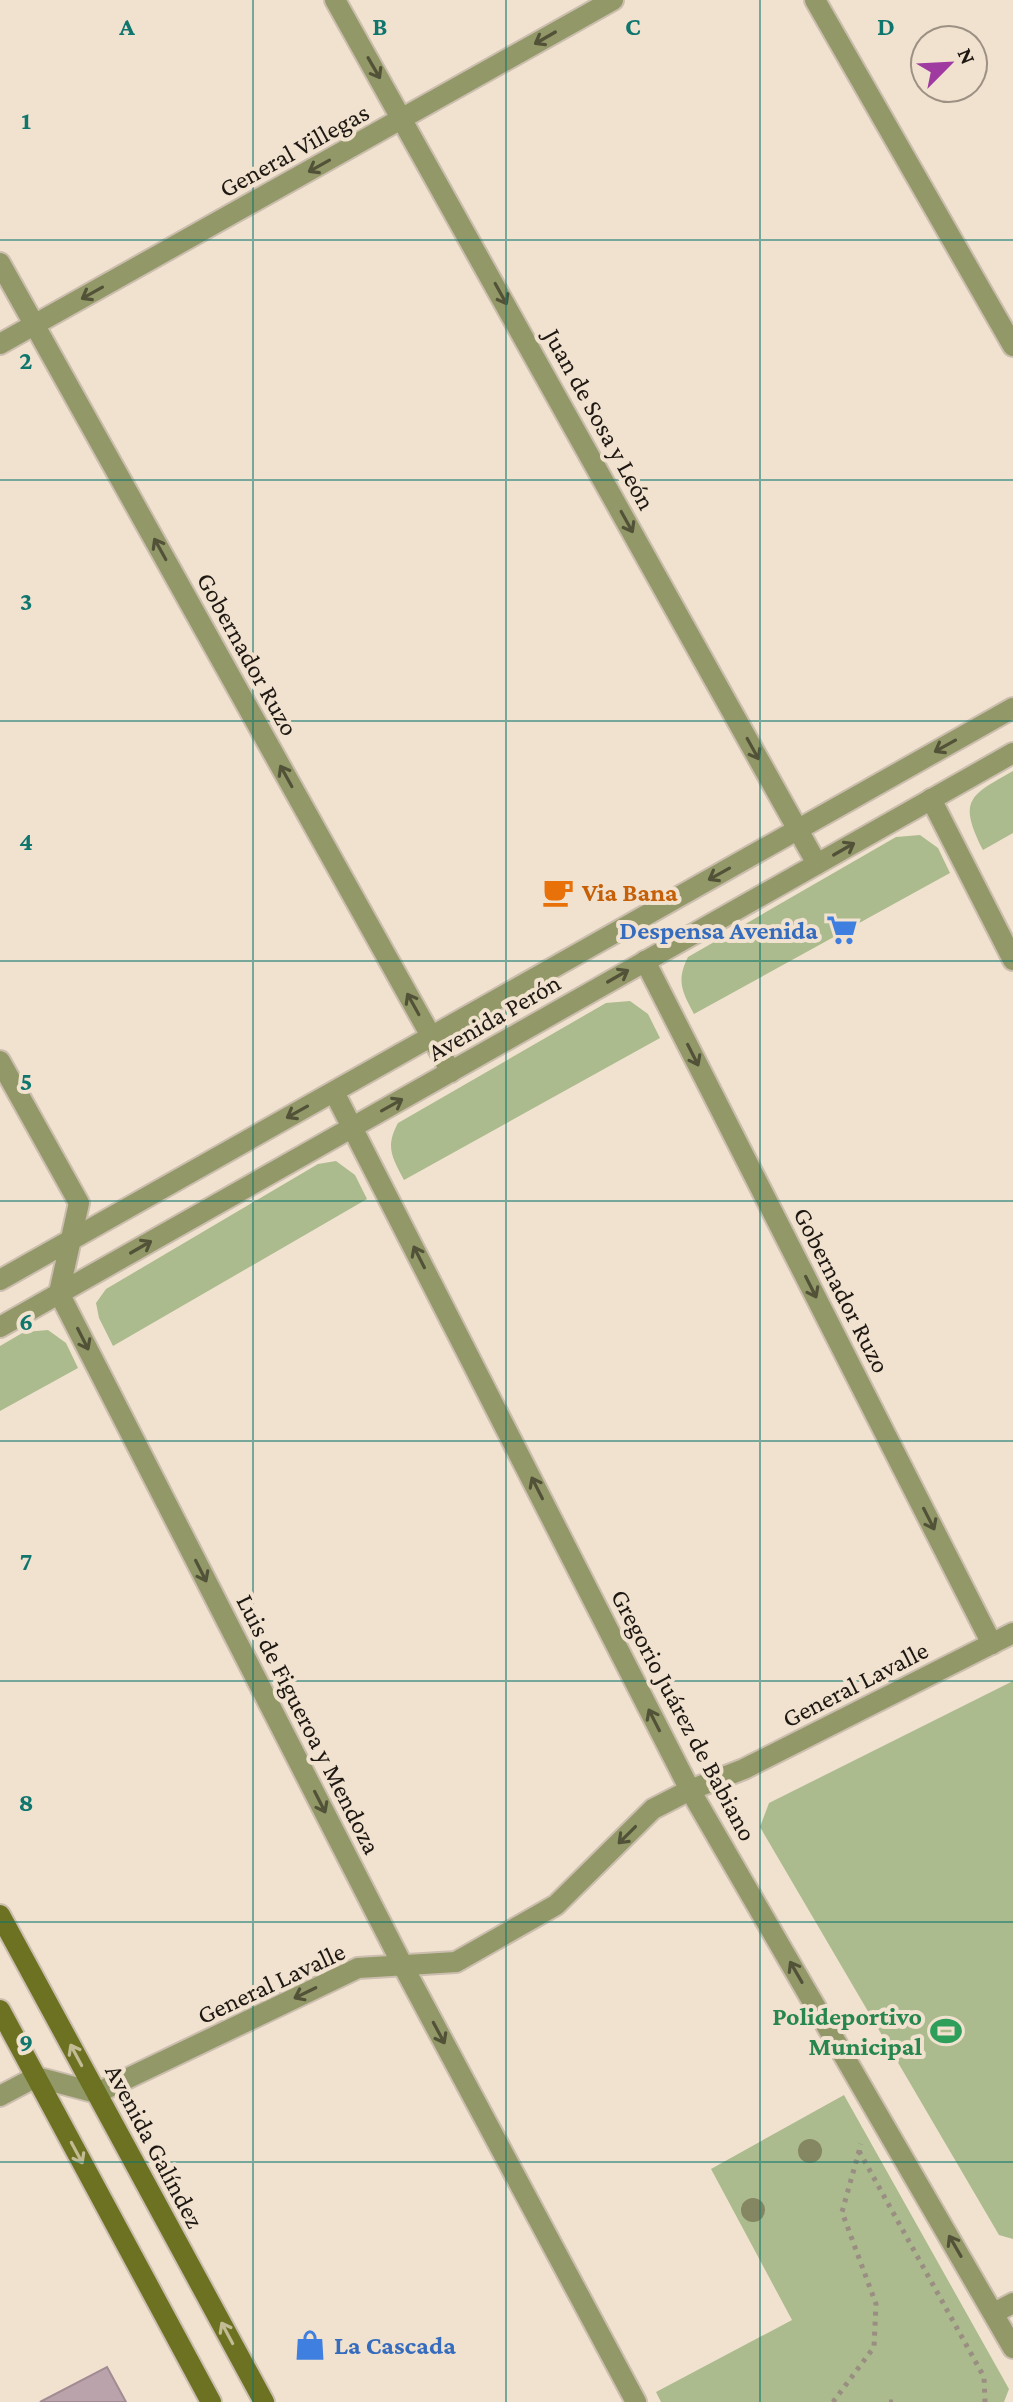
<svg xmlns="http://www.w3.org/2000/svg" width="1013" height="2402" font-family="'Crimson Pro',serif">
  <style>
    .green { fill: #abbb8e }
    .building { fill: #bba3ab; stroke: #a28b92; stroke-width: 2 }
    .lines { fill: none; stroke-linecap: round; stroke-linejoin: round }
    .minor-casing { stroke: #cbbeae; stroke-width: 24 }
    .tertiary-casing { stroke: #cbbeae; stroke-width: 24 }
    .secondary-casing { stroke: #cbbeae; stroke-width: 24 }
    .path { stroke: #998e81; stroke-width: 5; stroke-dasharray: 4 6; stroke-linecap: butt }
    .minor { stroke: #929867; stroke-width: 20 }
    .tertiary { stroke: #929867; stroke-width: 20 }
    .secondary { stroke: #6c7221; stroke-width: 20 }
    .tree { fill: #858662 }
    .oneway { stroke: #525238 }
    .oneway2 { stroke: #c2bb93 }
    .grid { fill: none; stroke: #0f766e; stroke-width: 2; stroke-opacity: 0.55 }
    .labels { text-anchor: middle; stroke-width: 8; stroke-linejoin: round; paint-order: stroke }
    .street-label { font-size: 26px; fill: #1e1812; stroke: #f1e2d0 }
    .food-label { font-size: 26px; font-weight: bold; fill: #c56008; stroke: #f1e2d0; text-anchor: start }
    .shop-label { font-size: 26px; font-weight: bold; fill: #366cbe; stroke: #f1e2d0; text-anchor: end }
    .leisure-label { font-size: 26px; font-weight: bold; fill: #27864d; stroke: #f1e2d0; text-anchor: end }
    .grid-label { font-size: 26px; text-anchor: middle; font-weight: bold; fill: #0f766e; stroke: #f1e2d0; stroke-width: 8; stroke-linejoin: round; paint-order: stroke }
  </style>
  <rect width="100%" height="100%" fill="#f1e2d0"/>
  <g class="green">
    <path d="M1013,771v62l-30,17c-25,-50 -14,-54 30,-79z"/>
    <path d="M920,835l18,13 12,25 -256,141c-12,-23 -18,-33 -6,-57l208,-120z"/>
    <path d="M630,1001l18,13 12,24 -256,142c-12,-23 -19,-33 -6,-57l208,-120z"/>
    <polygon points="336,1161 355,1175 367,1199 113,1346 99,1318 96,1303 106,1289 318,1164"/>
    <polygon points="48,1330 66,1343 78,1368 0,1411 0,1346 24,1332"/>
    <polygon points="1013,1681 1013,2239 999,2235 760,1827 769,1803"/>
    <polygon points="844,2095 1009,2389 1004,2402 661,2402 656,2392 792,2320 711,2169"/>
  </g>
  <polygon class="building" points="107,2367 126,2402 40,2402"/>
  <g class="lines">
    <defs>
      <g id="minor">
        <polyline points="335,0 817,864"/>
        <polyline points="815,0 1013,346"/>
        <polyline points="0,263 451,1072"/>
        <polyline points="0,344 613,0"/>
        <polyline points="931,799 1013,960"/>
        <polyline points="645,961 992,1644"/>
        <polyline points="0,1061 79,1203 59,1293 402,1964 636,2402"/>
        <polyline points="334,1092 690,1790 1013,2348"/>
        <polyline points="0,2096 36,2077 97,2093 358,1968 456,1962 556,1905 653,1809 690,1790 744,1769 1013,1633"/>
        <polyline points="994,2313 1013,2303"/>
      </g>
      <g id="tertiary">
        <polyline points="0,1280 1013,708"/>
        <polyline points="0,1327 1013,753"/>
      </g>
      <g id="secondary">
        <polyline points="0,1915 264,2402"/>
        <polyline points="0,2010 211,2402"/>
      </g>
    </defs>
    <use href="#minor" class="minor-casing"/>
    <use href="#tertiary" class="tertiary-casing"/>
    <use href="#secondary" class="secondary-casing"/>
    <g class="path">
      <polyline points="859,2151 984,2377 985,2402"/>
      <polyline points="833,2402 874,2347 876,2304 842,2212 861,2144"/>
      <polyline points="889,2402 893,2402"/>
    </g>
    <use href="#minor" class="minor"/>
    <use href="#tertiary" class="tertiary"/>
    <use href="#secondary" class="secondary"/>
  </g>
  <g class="tree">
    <circle cx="810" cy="2151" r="12"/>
    <circle cx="753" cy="2210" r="12"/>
  </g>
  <defs><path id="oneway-shaft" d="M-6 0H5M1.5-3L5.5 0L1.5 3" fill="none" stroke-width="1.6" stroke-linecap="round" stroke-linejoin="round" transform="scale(2)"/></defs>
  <g class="oneway">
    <use href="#oneway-shaft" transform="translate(545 38) rotate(150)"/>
    <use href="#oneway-shaft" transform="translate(374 68) rotate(60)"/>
    <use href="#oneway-shaft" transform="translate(319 166) rotate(151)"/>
    <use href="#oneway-shaft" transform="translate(92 293) rotate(151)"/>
    <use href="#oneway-shaft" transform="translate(501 294) rotate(61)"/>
    <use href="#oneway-shaft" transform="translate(627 522) rotate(61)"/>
    <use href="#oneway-shaft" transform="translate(160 549) rotate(-119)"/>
    <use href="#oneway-shaft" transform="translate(945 746) rotate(151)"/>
    <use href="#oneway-shaft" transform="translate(753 749) rotate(61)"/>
    <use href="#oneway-shaft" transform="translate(286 776) rotate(-119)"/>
    <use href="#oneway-shaft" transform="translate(844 849) rotate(-30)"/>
    <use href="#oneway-shaft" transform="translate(719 874) rotate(151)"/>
    <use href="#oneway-shaft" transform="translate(618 976) rotate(-30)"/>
    <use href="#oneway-shaft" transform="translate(413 1004) rotate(-119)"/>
    <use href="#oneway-shaft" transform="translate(693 1055) rotate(63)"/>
    <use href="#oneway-shaft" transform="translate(392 1105) rotate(-29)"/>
    <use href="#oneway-shaft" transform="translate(297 1112) rotate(151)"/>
    <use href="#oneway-shaft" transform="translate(141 1247) rotate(-30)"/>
    <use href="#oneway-shaft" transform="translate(419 1257) rotate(-117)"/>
    <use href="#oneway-shaft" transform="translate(811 1287) rotate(63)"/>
    <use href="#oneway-shaft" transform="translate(83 1339) rotate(63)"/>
    <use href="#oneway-shaft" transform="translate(537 1488) rotate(-117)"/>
    <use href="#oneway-shaft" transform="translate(929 1519) rotate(63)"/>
    <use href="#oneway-shaft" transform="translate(201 1571) rotate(63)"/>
    <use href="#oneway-shaft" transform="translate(654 1720) rotate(-117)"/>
    <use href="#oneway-shaft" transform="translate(320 1802) rotate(63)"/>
    <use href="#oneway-shaft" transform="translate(627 1835) rotate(135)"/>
    <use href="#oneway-shaft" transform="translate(796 1972) rotate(-120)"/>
    <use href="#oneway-shaft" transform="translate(305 1993) rotate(154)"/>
    <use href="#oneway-shaft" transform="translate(439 2033) rotate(62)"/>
    <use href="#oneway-shaft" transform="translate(955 2246) rotate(-120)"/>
  </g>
  <g class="oneway2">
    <use href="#oneway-shaft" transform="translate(76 2055) rotate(-118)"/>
    <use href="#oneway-shaft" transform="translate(77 2153) rotate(62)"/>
    <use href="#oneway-shaft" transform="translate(227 2333) rotate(-118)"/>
  </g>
  <path class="grid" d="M253,0v2402M506,0v2402M760,0v2402M0,240h1013M0,480h1013M0,721h1013M0,961h1013M0,1201h1013M0,1441h1013M0,1681h1013M0,1922h1013M0,2162h1013"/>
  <defs>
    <symbol id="cafe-bare" viewBox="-9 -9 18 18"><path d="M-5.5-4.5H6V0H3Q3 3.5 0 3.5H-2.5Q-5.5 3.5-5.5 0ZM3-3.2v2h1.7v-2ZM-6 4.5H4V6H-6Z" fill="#e8710a" stroke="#f1e2d0" stroke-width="2.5" paint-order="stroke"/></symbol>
    <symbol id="supermarket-bare" viewBox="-9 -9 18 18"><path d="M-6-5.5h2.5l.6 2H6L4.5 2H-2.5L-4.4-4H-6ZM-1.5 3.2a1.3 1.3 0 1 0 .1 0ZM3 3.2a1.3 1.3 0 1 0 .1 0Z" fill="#3f7fe0" stroke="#f1e2d0" stroke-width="2.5" paint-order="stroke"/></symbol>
    <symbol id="stadium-bare" viewBox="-9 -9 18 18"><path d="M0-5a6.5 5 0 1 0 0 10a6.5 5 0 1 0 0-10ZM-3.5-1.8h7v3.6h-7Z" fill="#2e9e5b" stroke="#f1e2d0" stroke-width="2.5" paint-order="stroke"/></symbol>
    <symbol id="shop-bare" viewBox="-9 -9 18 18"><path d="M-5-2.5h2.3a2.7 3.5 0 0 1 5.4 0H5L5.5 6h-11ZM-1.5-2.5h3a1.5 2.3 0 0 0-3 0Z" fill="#3f7fe0" stroke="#f1e2d0" stroke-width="2.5" paint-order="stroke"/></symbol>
  </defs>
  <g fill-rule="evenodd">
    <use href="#cafe-bare" x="536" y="870" width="44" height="44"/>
    <use href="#supermarket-bare" x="820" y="908" width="44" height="44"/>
    <use href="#stadium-bare" x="924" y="2009" width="44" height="44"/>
    <use href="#shop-bare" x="288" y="2323" width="44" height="44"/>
  </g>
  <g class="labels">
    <g class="street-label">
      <text transform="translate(294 150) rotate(-29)" y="9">General Villegas</text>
      <text transform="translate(600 419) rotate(61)" y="9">Juan de Sosa y León</text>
      <text transform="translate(248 654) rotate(61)" y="9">Gobernador Ruzo</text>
      <text transform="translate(494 1017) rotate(-30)" y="9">Avenida Perón</text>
      <text transform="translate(842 1290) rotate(63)" y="9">Gobernador Ruzo</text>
      <text transform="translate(855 1684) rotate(-27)" y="9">General Lavalle</text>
      <text transform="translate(684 1715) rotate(62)" y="9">Gregorio Juárez de Babiano</text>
      <text transform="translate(309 1724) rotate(63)" y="9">Luis de Figueroa y Mendoza</text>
      <text transform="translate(271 1983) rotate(-25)" y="9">General Lavalle</text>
      <text transform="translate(155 2146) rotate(62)" y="9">Avenida Galíndez</text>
    </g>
    <g class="food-label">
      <text x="582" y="901">Via Bana</text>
    </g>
    <g class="shop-label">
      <text x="818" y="939">Despensa Avenida</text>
      <text x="334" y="2354" text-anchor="start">La Cascada</text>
    </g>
    <g class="leisure-label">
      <text x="922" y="2025">Polideportivo<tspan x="922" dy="30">Municipal</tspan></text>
    </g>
  </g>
  <g class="grid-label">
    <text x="127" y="35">A</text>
    <text x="380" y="35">B</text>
    <text x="633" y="35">C</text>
    <text x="886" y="35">D</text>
    <text x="26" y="129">1</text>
    <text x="26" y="369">2</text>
    <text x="26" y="610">3</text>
    <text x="26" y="850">4</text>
    <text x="26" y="1090">5</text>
    <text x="26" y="1330">6</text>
    <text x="26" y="1570">7</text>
    <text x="26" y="1811">8</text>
    <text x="26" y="2051">9</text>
  </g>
  <g transform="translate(949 64) rotate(66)"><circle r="38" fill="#f1e2d0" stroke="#9d9184" stroke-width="2"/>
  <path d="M0-6L14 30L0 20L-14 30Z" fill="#9f3aa0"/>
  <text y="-12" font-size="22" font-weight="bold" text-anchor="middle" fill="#1e1812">N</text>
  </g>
</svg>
